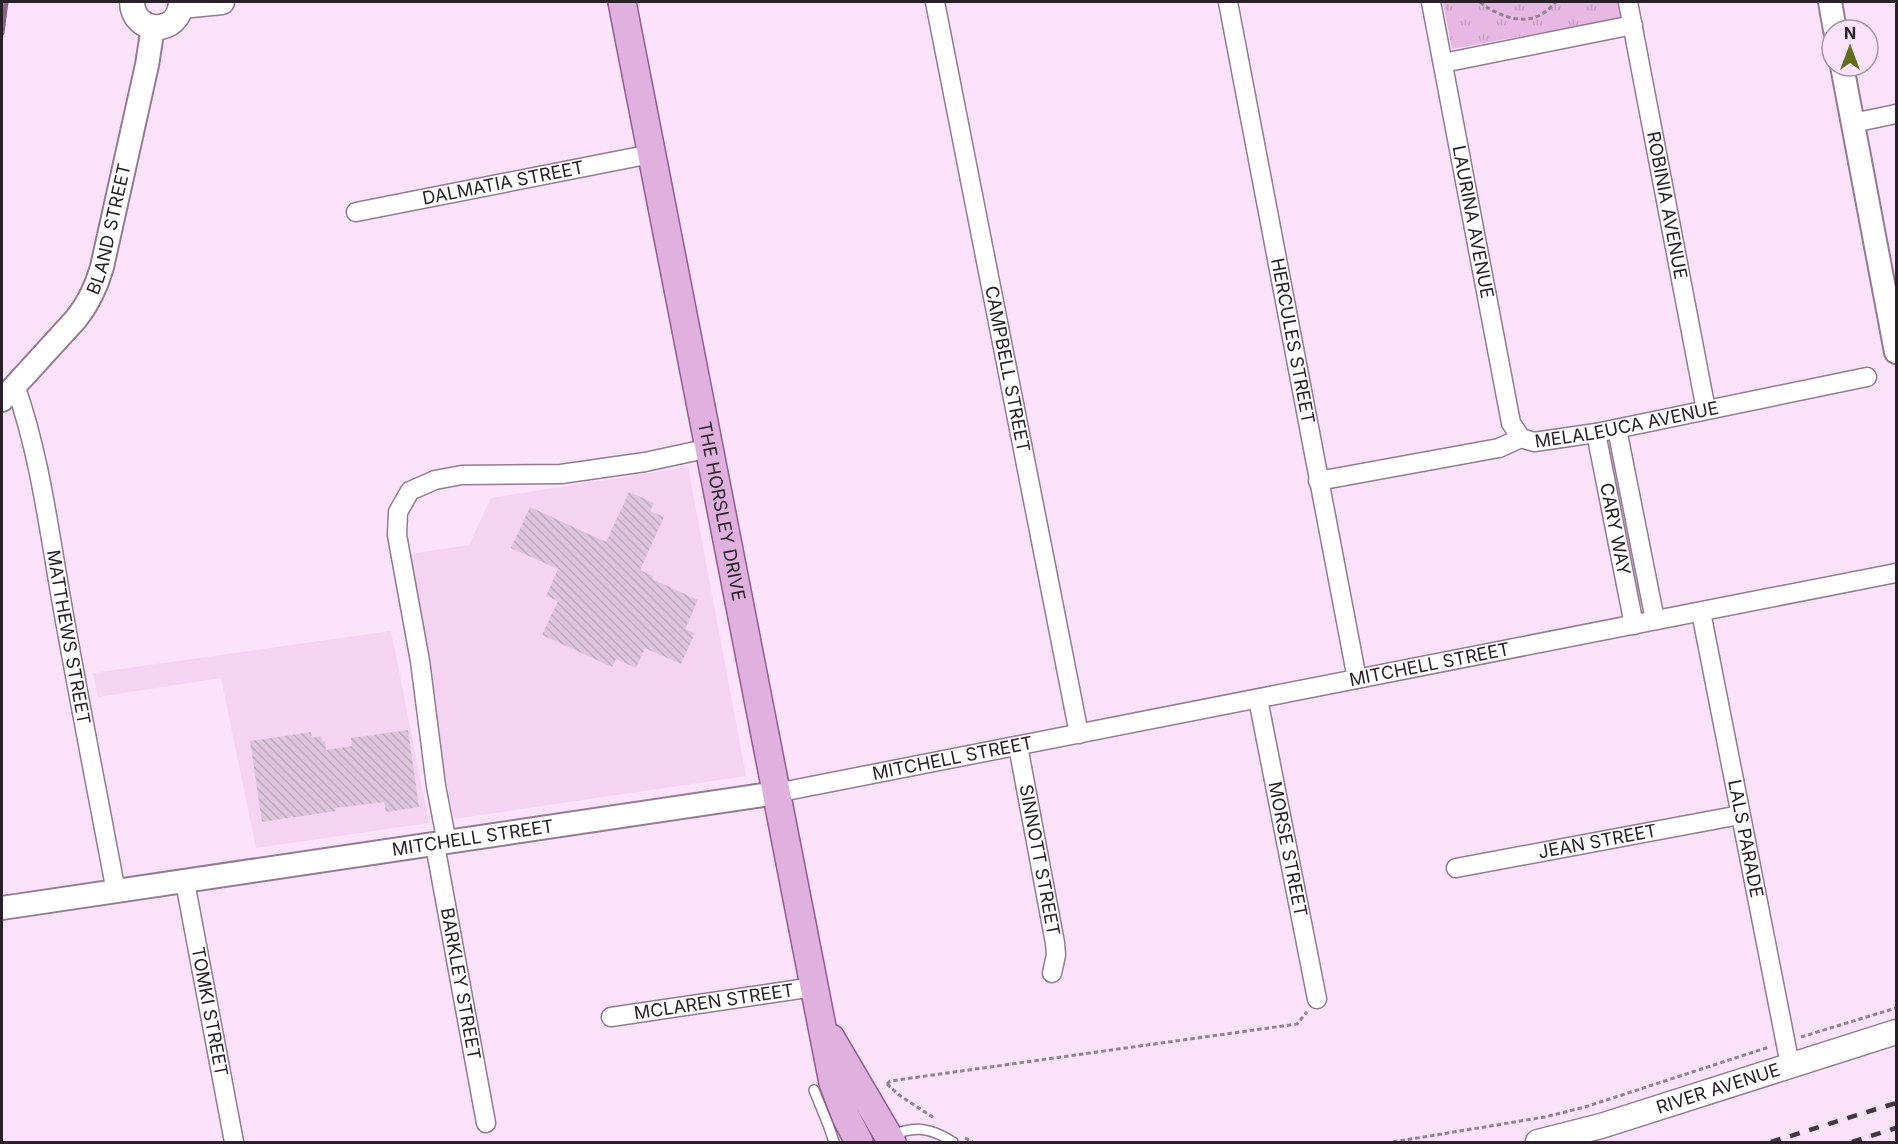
<svg xmlns="http://www.w3.org/2000/svg" width="1898" height="1144" font-family="Inter,sans-serif">
  <style>
    .built { fill: #f4d4f2 }
    .green { fill: #e7b8e4 }
    .park { fill: url(#park-tufts) }
    .lines { fill: none; stroke-linecap: round; stroke-linejoin: round }
    .stream { stroke: #8b6388; stroke-width: 5 }
    .building { fill: url(#building-back-hatch) }
    .service-casing { stroke: #937b91; stroke-width: 12 }
    .minor-casing { stroke: #937b91; stroke-width: 21 }
    .tertiary-casing { stroke: #937b91; stroke-width: 26 }
    .secondary-casing { stroke: #937b91; stroke-width: 27 }
    .primary-casing { stroke: #935c91; stroke-width: 30 }
    .path { stroke: #948292; stroke-width: 3; stroke-dasharray: 4.5 3; stroke-linecap: butt }
    .service { stroke: #fff; stroke-width: 9 }
    .minor { stroke: #fff; stroke-width: 18 }
    .tertiary { stroke: #fff; stroke-width: 22 }
    .secondary { stroke: #fff; stroke-width: 24 }
    .primary { stroke: #e0b1df; stroke-width: 27 }
    .rail { stroke: #433742; stroke-width: 4.5; stroke-dasharray: 10 10; stroke-linecap: butt }
    .labels { text-anchor: middle; stroke-width: 4.5; stroke-linejoin: round; paint-order: stroke }
    .street-label { font-size: 18px; fill: #2a2029; stroke: #fce2fa }
  </style>
  <defs>
    <pattern id="park-tufts" width="24" height="20" patternUnits="userSpaceOnUse" patternTransform="scale(1.5)"><rect width="24" height="20" fill="#e7b8e4"/><path d="M3 7l-1-3M5 7V3M7 7l1-3M15 17l-1-3M17 17v-4M19 17l1-3" fill="none" stroke="#c69ec4"/></pattern>
    <pattern id="building-back-hatch" width="6" height="6" patternUnits="userSpaceOnUse" patternTransform="scale(1.5)"><rect width="6" height="6" fill="#dec4dc"/><path d="M-1 5l2 2M0 0l6 6M5-1l2 2" fill="none" stroke="#bfa8bd"/></pattern>
  </defs>
  <rect width="100%" height="100%" fill="#fce2fa"/>
  <g class="built">
    <polygon points="688,467 746,776 454,819 436,728 428,657 410,554 469,545 491,498"/>
    <polygon points="391,631 429,823 256,848 221,678 98,697 93,673"/>
  </g>
  <polygon class="green" points="1613,444 1645,602 1636,605 1604,445"/>
  <polygon class="park" points="1443,2 1618,2 1621,18 1452,49"/>
  <g class="lines">
    <polyline class="stream" points="2,33 6,2"/>
  </g>
  <g class="building">
    <polygon points="629,492 654,503 650,511 664,517 640,570 653,576 652,579 698,600 685,629 695,633 681,664 645,648 636,668 616,659 612,667 542,635 558,601 546,596 558,569 511,548 530,507 606,542"/>
    <polygon points="408,730 419,807 386,812 384,802 335,808 336,811 262,822 250,741 311,732 312,738 321,736 322,742 325,741 326,750 352,746 351,738"/>
  </g>
  <g class="lines">
    <defs>
      <g id="service">
        <polyline points="814,1090 829,1127 834,1142"/>
        <path d="M891,1136c24,-11 40,-8 62,6"/>
      </g>
      <g id="minor">
        <path id="s1" d="M935,2l144,732"/>
        <path id="s2" d="M1228,2l129,677"/>
        <path id="s3" d="M1431,2l80,421 10,15"/>
        <path id="s4" d="M1628,2l78,408"/>
        <polyline points="1443,63 1633,25"/>
        <polyline points="1853,123 1896,114"/>
        <path id="s5" d="M356,212l295,-58"/>
        <path id="s6" d="M15,385c25,70 34,146 47,219 17,96 36,192 54,288"/>
        <polyline points="1617,429 1655,620"/>
        <path id="s7" d="M1596,433l38,192"/>
        <path id="s8" d="M1318,481l181,-33 22,-10 13,4 62,-9 271,-56"/>
        <path id="s9" d="M1701,612l89,453"/>
        <path id="s10" d="M1258,699l59,300"/>
        <path id="s11" d="M1018,746l37,197 1,12 -4,18"/>
        <path id="s12" d="M776,793l1120,-220"/>
        <polyline points="447,843 436,786 420,661 397,535 398,512 410,491 435,480 462,475 561,474 645,462 710,448"/>
        <path id="s13" d="M435,845l51,278"/>
        <path id="s14" d="M1456,868l284,-53"/>
        <path id="s15" d="M185,882l49,260"/>
        <path id="s16" d="M611,1017l203,-30"/>
      </g>
      <g id="tertiary">
        <polyline points="1830,2 1835,30"/>
        <polyline points="1842,66 1896,352"/>
        <path id="s17" d="M2,400l74,-81c13,-16 20,-31 26,-52l45,-202 6,-38"/>
        <path id="s18" d="M2,908l774,-115"/>
      </g>
      <g id="secondary">
        <path d="M132,2c1,33 48,34 49,0"/>
        <polyline points="181,6 222,2"/>
        <path id="s19" d="M1538,1142l63,-16 295,-94"/>
      </g>
      <g id="primary">
        <path id="s20" d="M622,2l211,1081 13,34 13,25"/>
        <polyline points="831,1038 892,1142"/>
      </g>
    </defs>
    <use href="#service" class="service-casing"/>
    <use href="#minor" class="minor-casing"/>
    <use href="#tertiary" class="tertiary-casing"/>
    <use href="#secondary" class="secondary-casing"/>
    <use href="#primary" class="primary-casing"/>
    <g class="path">
      <path d="M1480,2c16,13 43,24 62,12 5,-3 10,-8 14,-12"/>
      <polyline points="1801,1037 1896,1008"/>
      <polyline points="887,1084 890,1081 1297,1024 1307,1012"/>
      <polyline points="887,1084 899,1095 934,1118"/>
      <polyline points="965,1138 973,1142"/>
      <polyline points="1393,1142 1545,1117 1585,1107 1769,1047"/>
    </g>
    <use href="#service" class="service"/>
    <use href="#minor" class="minor"/>
    <use href="#tertiary" class="tertiary"/>
    <use href="#secondary" class="secondary"/>
    <use href="#primary" class="primary"/>
    <g class="rail">
      <polyline points="1771,1142 1896,1103"/>
      <polyline points="1852,1142 1896,1128"/>
    </g>
  </g>
  <g class="labels">
    <g class="street-label">
      <text dy="6" stroke="none"><textPath href="#s5" startOffset="150">DALMATIA STREET</textPath></text>
      <text dy="6" stroke="none"><textPath href="#s4" startOffset="207">ROBINIA AVENUE</textPath></text>
      <text dy="6" stroke="none"><textPath href="#s3" startOffset="224">LAURINA AVENUE</textPath></text>
      <text dy="6" stroke="none"><textPath href="#s17" startOffset="207">BLAND STREET</textPath></text>
      <text dy="6" stroke="none"><textPath href="#s2" startOffset="345">HERCULES STREET</textPath></text>
      <text dy="6" stroke="none"><textPath href="#s1" startOffset="374">CAMPBELL STREET</textPath></text>
      <text dy="6" stroke="none"><textPath href="#s8" startOffset="316">MELALEUCA AVENUE</textPath></text>
      <text dy="6" stroke="none"><textPath href="#s20" startOffset="519">THE HORSLEY DRIVE</textPath></text>
      <text dy="6" stroke="none"><textPath href="#s7" startOffset="98">CARY WAY</textPath></text>
      <text dy="6" stroke="none"><textPath href="#s6" startOffset="258">MATTHEWS STREET</textPath></text>
      <text dy="6" stroke="none"><textPath href="#s12" startOffset="666">MITCHELL STREET</textPath></text>
      <text dy="6" stroke="none"><textPath href="#s12" startOffset="180">MITCHELL STREET</textPath></text>
      <text dy="6" stroke="none"><textPath href="#s9" startOffset="231">LALS PARADE</textPath></text>
      <text dy="6" stroke="none"><textPath href="#s18" startOffset="476">MITCHELL STREET</textPath></text>
      <text dy="6" stroke="none"><textPath href="#s14" startOffset="144">JEAN STREET</textPath></text>
      <text dy="6" stroke="none"><textPath href="#s10" startOffset="153">MORSE STREET</textPath></text>
      <text dy="6" stroke="none"><textPath href="#s11" startOffset="116">SINNOTT STREET</textPath></text>
      <text dy="6" stroke="none"><textPath href="#s13" startOffset="141">BARKLEY STREET</textPath></text>
      <text dy="6" stroke="none"><textPath href="#s16" startOffset="104">MCLAREN STREET</textPath></text>
      <text dy="6" stroke="none"><textPath href="#s15" startOffset="132">TOMKI STREET</textPath></text>
      <text dy="6" stroke="none"><textPath href="#s19" startOffset="188">RIVER AVENUE</textPath></text>
    </g>
  </g>
  <rect width="1898" height="1144" fill="none" stroke="#2a2029" stroke-width="6"/>
  <g transform="translate(1850 48)"><circle r="28" fill="#fce2fa" stroke="#a894a6" stroke-width="1.5"/>
  <path d="M0-4.5L10 22L0 15L-10 22Z" fill="#616e19"/>
  <text y="-9" font-size="16" font-weight="bold" text-anchor="middle" fill="#2a2029">N</text>
  </g>
</svg>
